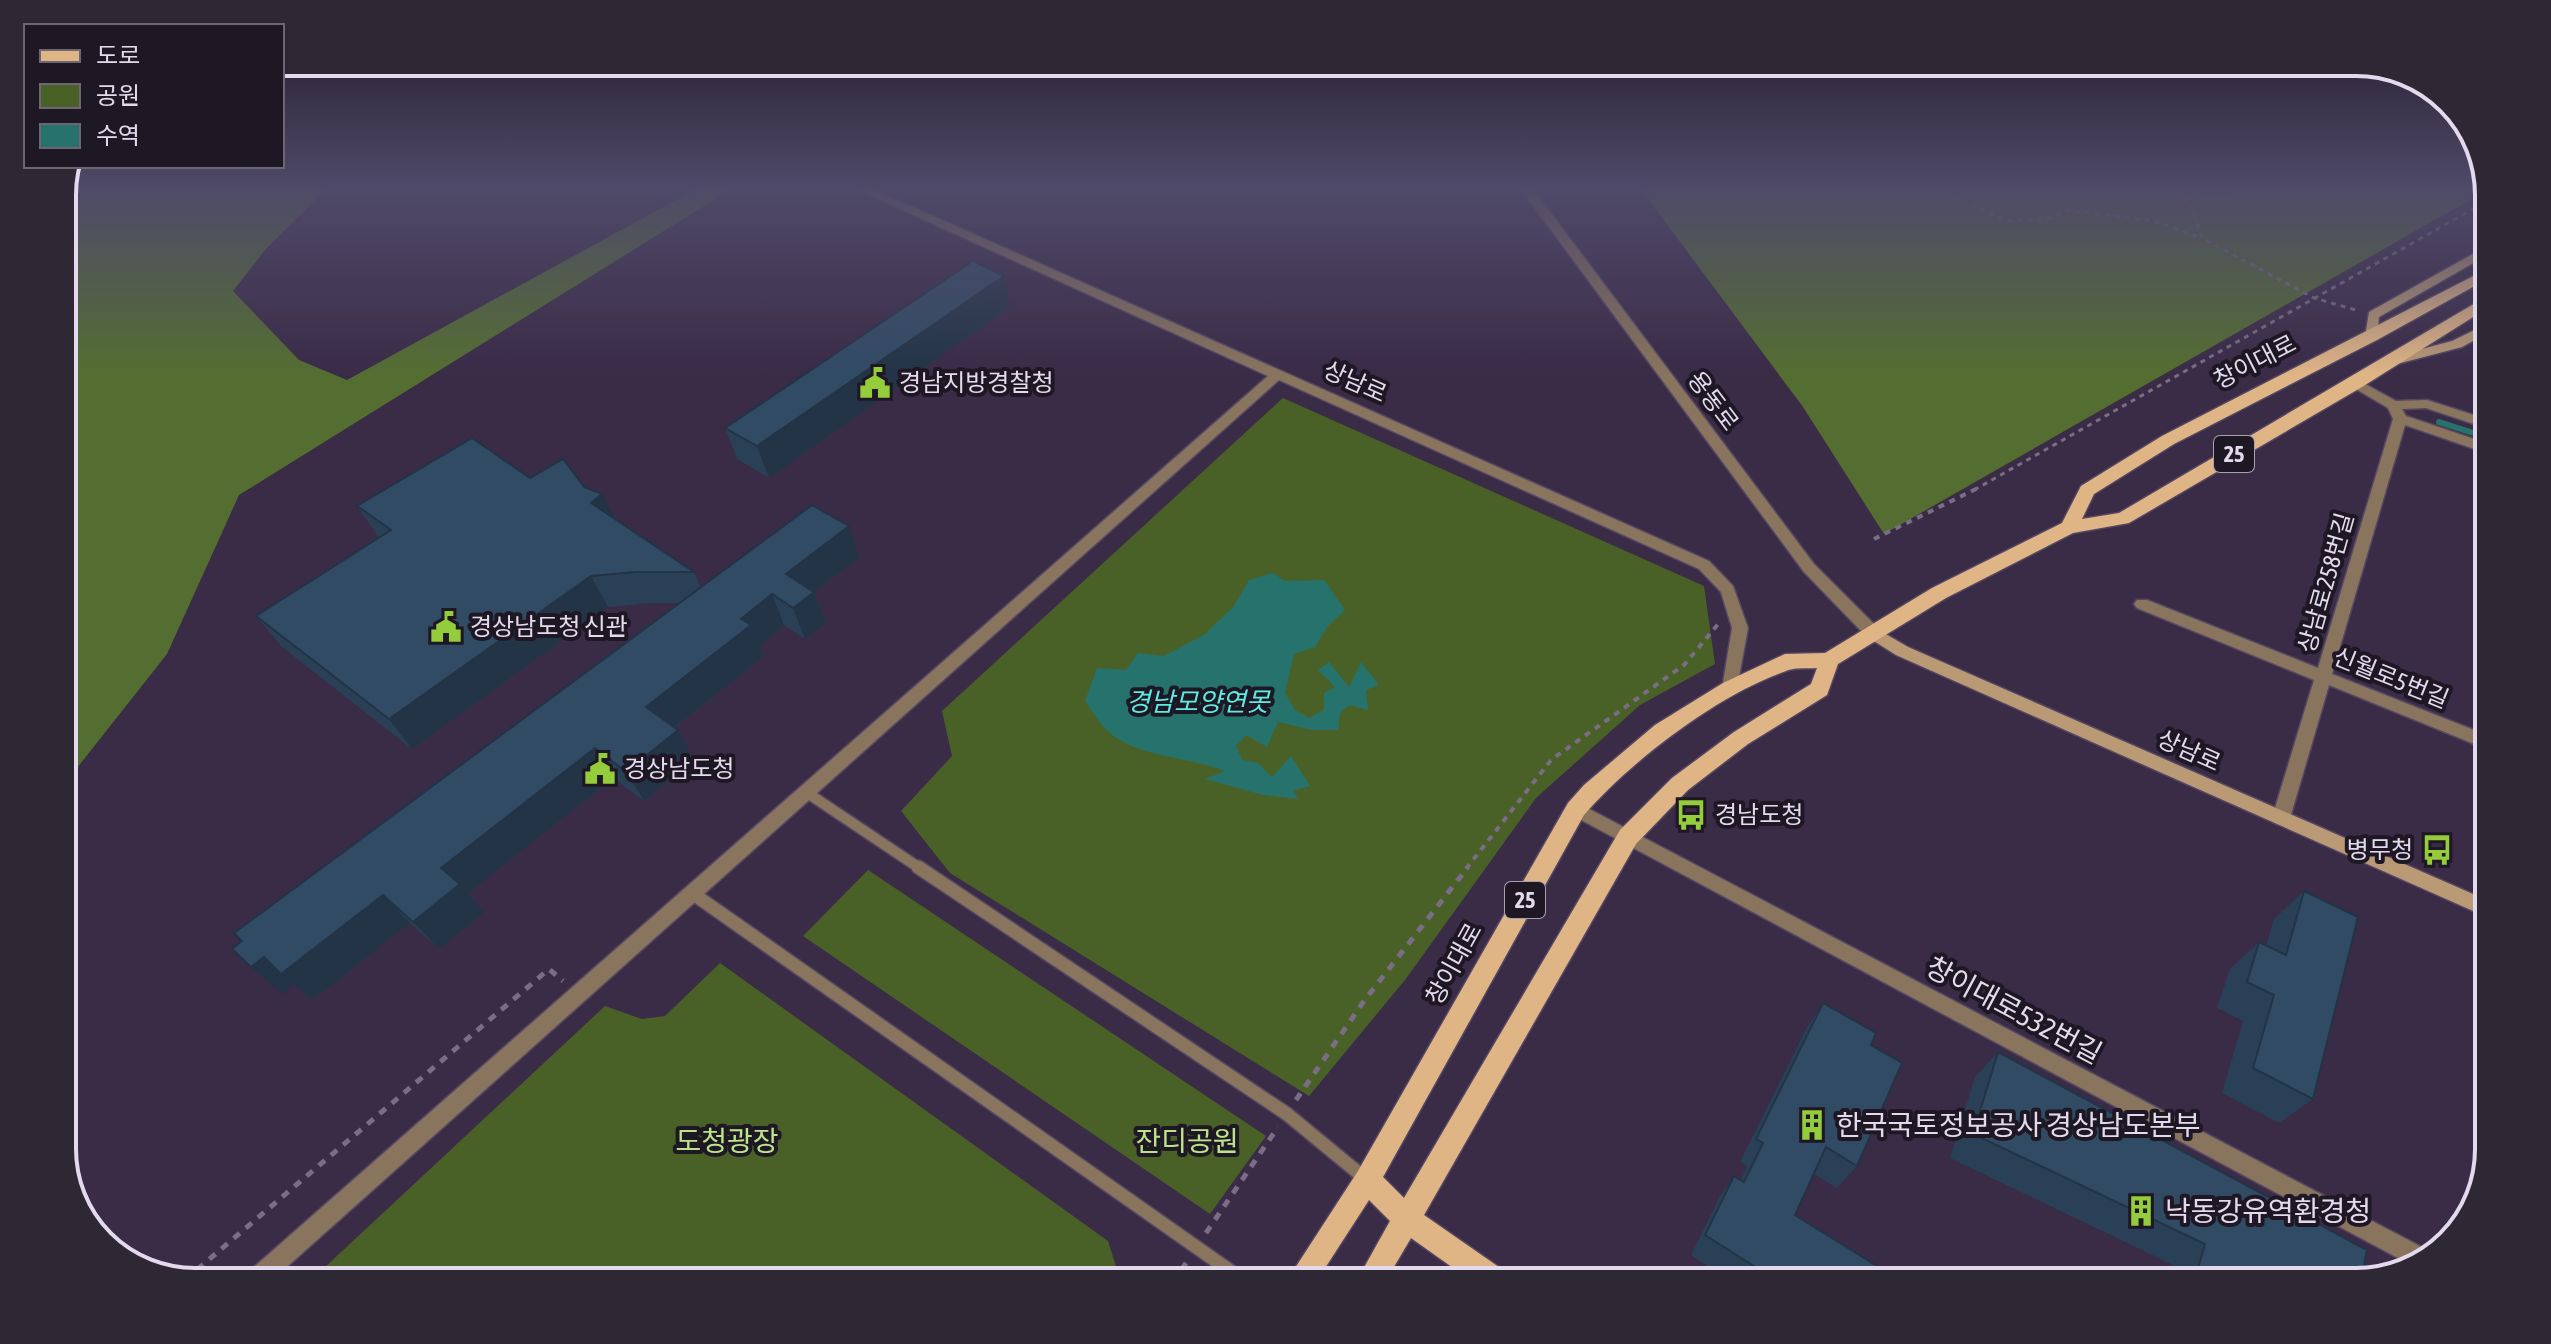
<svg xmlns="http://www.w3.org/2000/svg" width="2551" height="1344" font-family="'Asap Condensed','Noto Sans KR',sans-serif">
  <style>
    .green { fill: #496127 }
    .forest { fill: #546e31 }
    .water { fill: #26736d }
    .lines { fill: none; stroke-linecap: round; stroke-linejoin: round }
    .stream { stroke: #26736d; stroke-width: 6 }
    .service-far1-casing { stroke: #554762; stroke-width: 13 }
    .service-casing { stroke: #554762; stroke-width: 16 }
    .minor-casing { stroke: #554762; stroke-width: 3 }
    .tertiary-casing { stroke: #554762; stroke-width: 3 }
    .secondary-casing { stroke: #554762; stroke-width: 3 }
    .primary-casing { stroke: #554762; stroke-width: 3 }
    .path-far2 { stroke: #7a6d85; stroke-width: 3; stroke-dasharray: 5 5; stroke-linecap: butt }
    .path-far1 { stroke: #7a6d85; stroke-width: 4; stroke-dasharray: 6 6; stroke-linecap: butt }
    .path { stroke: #7a6d85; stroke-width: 5; stroke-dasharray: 8 8; stroke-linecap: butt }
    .service-far1 { stroke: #89745e; stroke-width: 10 }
    .service { stroke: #89745e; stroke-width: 13 }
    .minor { fill: #89745e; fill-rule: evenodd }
    .tertiary { fill: #89745e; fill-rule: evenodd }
    .secondary { fill: #ba9975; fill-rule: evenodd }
    .primary { fill: #e0b586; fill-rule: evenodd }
    .wall { fill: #2a4056 }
    .shaded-wall { fill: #223446 }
    .building { fill: #314b64; stroke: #223446; stroke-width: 2 }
    .labels { text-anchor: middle; stroke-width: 8; stroke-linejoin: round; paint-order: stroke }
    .shield { fill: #1e1724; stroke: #a9a0b1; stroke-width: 2 }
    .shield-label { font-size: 22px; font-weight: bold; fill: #e4daed }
    .street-label { font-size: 24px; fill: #e4daed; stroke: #1e1724 }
    .poi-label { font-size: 24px; fill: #e4daed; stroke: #1e1724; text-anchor: start }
    .water-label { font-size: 26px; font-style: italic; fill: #5eece2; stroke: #1e1724 }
    .near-street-label { font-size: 28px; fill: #e4daed; stroke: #1e1724 }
    .near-poi-label { font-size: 28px; fill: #e4daed; stroke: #1e1724; text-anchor: start }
    .near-park-label { font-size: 28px; fill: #bce38a; stroke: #1e1724 }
    .rim { fill: none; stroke: #e4daed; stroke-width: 4 }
  </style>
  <rect width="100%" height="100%" fill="#3a2b47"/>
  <g class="green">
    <polygon points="1283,398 1704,586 1715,664 1640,705 1536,798 1405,980 1309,1096 950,873 901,811 952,756 942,711"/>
    <polygon points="868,870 1266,1136 1210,1214 803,936"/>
    <polygon points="720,963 1108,1241 1121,1282 309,1282 605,1006 642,1019 665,1016"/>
  </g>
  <g class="forest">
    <polygon points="62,188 327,188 265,250 233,291 299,360 347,380 698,188 733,188 239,495 167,654 62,787"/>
    <polygon points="1640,188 2489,188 2489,189 1884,534 1803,407"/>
  </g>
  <path class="water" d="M1273,573l12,8 39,-1 21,30 -17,16 -13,21 -21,7 -9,39 10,17 14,8 15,-8v-17l11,-6 -17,-17 11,-8 20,25 12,-25 18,23 -13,5 2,20 -19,-5 -9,8 -2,17h-26l-34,-8 -11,25 -21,-12 -10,11 6,14 16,3 14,14 19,-21 19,30 -17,5 5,8 -35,-4 -58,-16 20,-8c-36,-14 -81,-13 -113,-36 -10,-8 -19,-23 -27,-34l12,-33 29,2 12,-17 26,3 41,-22 29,-28 15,-26z"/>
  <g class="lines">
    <polyline class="stream" points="2439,422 2489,438"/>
    <defs>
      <polyline id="service-far1" points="806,792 921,869"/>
      <g id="service">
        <polyline points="918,867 1287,1114 1367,1180"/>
        <polyline points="692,893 1246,1282"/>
      </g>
      <g id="minor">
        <polygon points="854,188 870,188 1709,561 1733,586 1748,628 1736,693 1724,693 1722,689 1732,628 1721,592 1699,569 1279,380 270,1282 243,1282 246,1274 1268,376"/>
        <polygon points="2356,379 2396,401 2427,400 2489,420 2489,429 2426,408 2402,409 2406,416 2489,444 2489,454 2405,425 2332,674 2489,736 2489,750 2329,685 2290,818 2287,823 2281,825 2275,823 2272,818 2314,680 2137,608 2134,604 2137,600 2147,600 2318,668 2393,419 2388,408 2351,386 2351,380"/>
        <polygon points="1576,802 2433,1253 2433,1255 2429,1260 2411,1265 1570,814 1567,809 1570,804"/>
      </g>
      <polygon id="tertiary" points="1520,188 1532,188 1814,564 1878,628 1880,632 1878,636 1866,636 1804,572"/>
      <g id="secondary">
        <polygon points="2489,245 2489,254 2379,317 2377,337 2376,340 2366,340 2365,337 2369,312"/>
        <polygon points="2489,323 2489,332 2462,347 2393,365 2387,361 2388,358 2452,341"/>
        <polygon points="1872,626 1908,647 2489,901 2489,918 1896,655 1866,636 1864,632"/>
      </g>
      <path id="primary" d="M2489,268v10l-112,62 -203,104 -80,50 -12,25 37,-6 370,-218v12l-127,80 -233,136 -56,10 -127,65 -108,66 -11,31 -79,49 -60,46 -52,54 -212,371 82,57 4,10h-37l-62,-44 -26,44h-29l34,-61 -21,-21 -53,82h-30l72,-111 210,-368 16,-18 71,-60 68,-42 62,-29 40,-1 107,-65 130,-65 19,-37 81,-50zM1817,668l-6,16 -77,48 -62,46 -52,52 -216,368 -21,-21 201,-362c47,-54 133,-120 202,-144 9,-4 21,-2 31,-3z"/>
    </defs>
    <use href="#service-far1" class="service-far1-casing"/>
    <use href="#service" class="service-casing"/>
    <use href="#minor" class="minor-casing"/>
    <use href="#tertiary" class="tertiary-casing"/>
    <use href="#secondary" class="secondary-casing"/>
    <use href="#primary" class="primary-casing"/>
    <g class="path-far2">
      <polyline points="1947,188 1953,196 2006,221 2052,218 2066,210 2154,221 2202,238"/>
      <polyline points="2167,188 2190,203"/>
      <polyline points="2261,188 2263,192 2190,203 2202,238 2314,298 2356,310"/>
      <polyline points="1974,490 2489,200"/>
    </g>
    <g class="path-far1">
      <polyline points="1874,539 1978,488"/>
      <polyline points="1466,869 1551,760 1684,665 1719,623"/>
    </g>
    <g class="path">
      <polyline points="1296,1100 1364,1001 1468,867"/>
      <polyline points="1206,1233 1278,1127"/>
      <polyline points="185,1280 549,969 563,981"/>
      <polyline points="1173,1282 1186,1263"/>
    </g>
    <use href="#service-far1" class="service-far1"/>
    <use href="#service" class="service"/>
    <use href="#minor" class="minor"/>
    <use href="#tertiary" class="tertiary"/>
    <use href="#secondary" class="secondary"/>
    <use href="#primary" class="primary"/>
  </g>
  <g class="wall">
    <polygon points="1004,276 1010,307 769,478 737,459 725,428"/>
    <polygon points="530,478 584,487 614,518 694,572 701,587 849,526 859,557 814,592 826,623 805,639 784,625 760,645 764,656 674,728 678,730 694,760 644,801 613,778 468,893 484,912 439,949 410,923 312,1000 294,984 282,994 679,603 651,603 608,607 412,749 282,647 256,616 379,538 357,506"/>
    <polygon points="2304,891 2313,1099 2279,1123 2222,1093 2243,1021 2217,1008 2230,969 2259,942 2266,946 2274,919"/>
    <polygon points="1823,1003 1871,1045 1857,1166 1837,1188 1814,1174 1795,1215 1887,1282 1731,1282 1691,1255 1719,1198 1734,1176 1741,1180 1747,1166 1740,1162 1806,1029"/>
    <polygon points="1998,1052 2356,1282 2168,1282 2173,1265 1950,1158 1975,1077"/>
  </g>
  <g class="shaded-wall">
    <polygon points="1004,276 1010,307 769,478 757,446"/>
    <polygon points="602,494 618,525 591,503"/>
    <polygon points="849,526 859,557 814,592 826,623 805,639 793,608 786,574"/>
    <polygon points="591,576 608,607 412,749 389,719"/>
    <polygon points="772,594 784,625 760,645 764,656 662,737 646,707 741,619"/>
    <polygon points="678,730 694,760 644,801 626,772"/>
    <polygon points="595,748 613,778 468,893 484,912 439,949 413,922 441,868"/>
    <polygon points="383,895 410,923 312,1000 294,984 282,994 251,967 264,957"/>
  </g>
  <g class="building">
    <polygon points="973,261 1004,276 757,446 725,428"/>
    <polygon points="472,438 530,478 563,459 584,487 602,494 591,503 694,572 636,572 591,576 389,719 256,616 391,530 357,506"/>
    <polygon points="812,505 849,526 786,574 814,592 793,608 772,594 741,619 751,625 646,707 678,730 626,772 595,748 441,868 460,884 413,922 383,895 281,974 264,957 251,967 232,949 242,941 234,933"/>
    <polygon points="2304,891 2358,917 2313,1099 2253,1068 2274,995 2247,982 2259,942 2286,955"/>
    <polygon points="1823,1003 1876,1033 1871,1045 1902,1063 1857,1166 1826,1147 1795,1215 1890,1274 1887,1282 1779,1282 1705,1235 1734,1176 1744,1182 1763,1143 1756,1139"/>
    <polygon points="1998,1052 2367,1250 2361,1281 2356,1282 2194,1282 2205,1244 1973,1134"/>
  </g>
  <linearGradient id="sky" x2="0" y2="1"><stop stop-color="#201827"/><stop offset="0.5" stop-color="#4f4a69"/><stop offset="1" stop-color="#4f4a69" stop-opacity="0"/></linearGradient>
  <rect width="2551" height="376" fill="url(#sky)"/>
  <defs>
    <symbol id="civic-bare" viewBox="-9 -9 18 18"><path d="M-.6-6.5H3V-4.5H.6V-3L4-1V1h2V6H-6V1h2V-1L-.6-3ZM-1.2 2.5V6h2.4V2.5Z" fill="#95cc3b" stroke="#1e1724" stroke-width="2.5" paint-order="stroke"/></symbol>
    <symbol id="bus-bare" viewBox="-9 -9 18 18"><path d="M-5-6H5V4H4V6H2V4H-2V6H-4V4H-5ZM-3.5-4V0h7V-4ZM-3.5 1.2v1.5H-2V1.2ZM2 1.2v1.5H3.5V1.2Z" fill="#95cc3b" stroke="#1e1724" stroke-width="2.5" paint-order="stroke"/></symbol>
    <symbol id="building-bare" viewBox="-9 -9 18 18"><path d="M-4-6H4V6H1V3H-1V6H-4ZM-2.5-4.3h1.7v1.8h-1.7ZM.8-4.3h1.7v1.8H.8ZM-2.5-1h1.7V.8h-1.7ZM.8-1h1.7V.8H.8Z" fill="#95cc3b" stroke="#1e1724" stroke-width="2.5" paint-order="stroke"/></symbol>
  </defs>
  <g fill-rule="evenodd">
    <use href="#civic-bare" x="853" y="361" width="44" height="44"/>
    <use href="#civic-bare" x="424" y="605" width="44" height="44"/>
    <use href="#civic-bare" x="578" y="747" width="44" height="44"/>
    <use href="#bus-bare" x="1669" y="793" width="44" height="44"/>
    <use href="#bus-bare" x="2415" y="828" width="44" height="44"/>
    <use href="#building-bare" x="1790" y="1103" width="44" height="44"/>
    <use href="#building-bare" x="2119" y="1189" width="44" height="44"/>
  </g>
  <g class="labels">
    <g class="shield">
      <rect x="2214" y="436" width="40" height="36" rx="6"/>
      <rect x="1505" y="882" width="40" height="36" rx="6"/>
    </g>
    <g class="shield-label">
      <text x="2234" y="462">25</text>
      <text x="1525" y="908">25</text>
    </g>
    <g class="street-label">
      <text transform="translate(2255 362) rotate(-27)" y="8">창이대로</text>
      <text transform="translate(1355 382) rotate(24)" y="8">상남로</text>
      <text transform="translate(1713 401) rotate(53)" y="8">용동로</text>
      <text transform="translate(2326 583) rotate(-74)" y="8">상남로258번길</text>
      <text transform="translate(2391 678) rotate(22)" y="8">신월로5번길</text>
      <text transform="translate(2189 751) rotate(24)" y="8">상남로</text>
      <text transform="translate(1454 964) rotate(-61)" y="8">창이대로</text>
    </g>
    <g class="poi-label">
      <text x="899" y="391">경남지방경찰청</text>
      <text x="470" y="635">경상남도청 신관</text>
      <text x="624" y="777">경상남도청</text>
      <text x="1715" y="823">경남도청</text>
      <text x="2413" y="858" text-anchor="end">병무청</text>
    </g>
    <g class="water-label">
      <text x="1198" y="711">경남모양연못</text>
    </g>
    <g class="near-street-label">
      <text transform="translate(2014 1010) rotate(28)" y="10">창이대로532번길</text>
    </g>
    <g class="near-poi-label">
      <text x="1836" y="1135">한국국토정보공사 경상남도본부</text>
      <text x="2165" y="1221">낙동강유역환경청</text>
    </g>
    <g class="near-park-label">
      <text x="727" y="1151">도청광장</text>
      <text x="1187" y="1151">잔디공원</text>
    </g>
  </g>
  <path d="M0 0H2551V1344H0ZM195 76H2356A119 119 0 0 1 2475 195V1149A119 119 0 0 1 2356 1268H195A119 119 0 0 1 76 1149V195A119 119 0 0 1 195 76Z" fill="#2e2734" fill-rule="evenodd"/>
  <path class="rim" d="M195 76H2356A119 119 0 0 1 2475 195V1149A119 119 0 0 1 2356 1268H195A119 119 0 0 1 76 1149V195A119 119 0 0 1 195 76Z"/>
  <rect x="24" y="24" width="260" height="144" fill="#1e1724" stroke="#6d6574" stroke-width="2"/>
  <rect x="40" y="50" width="40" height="12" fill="#e0b586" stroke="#6d6574" stroke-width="2"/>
  <text x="96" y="64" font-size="24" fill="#e4daed">도로</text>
  <rect x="40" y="84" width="40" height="24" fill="#496127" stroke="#6d6574" stroke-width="2"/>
  <text x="96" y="104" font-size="24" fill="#e4daed">공원</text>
  <rect x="40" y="124" width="40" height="24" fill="#26736d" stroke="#6d6574" stroke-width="2"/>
  <text x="96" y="144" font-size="24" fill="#e4daed">수역</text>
</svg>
